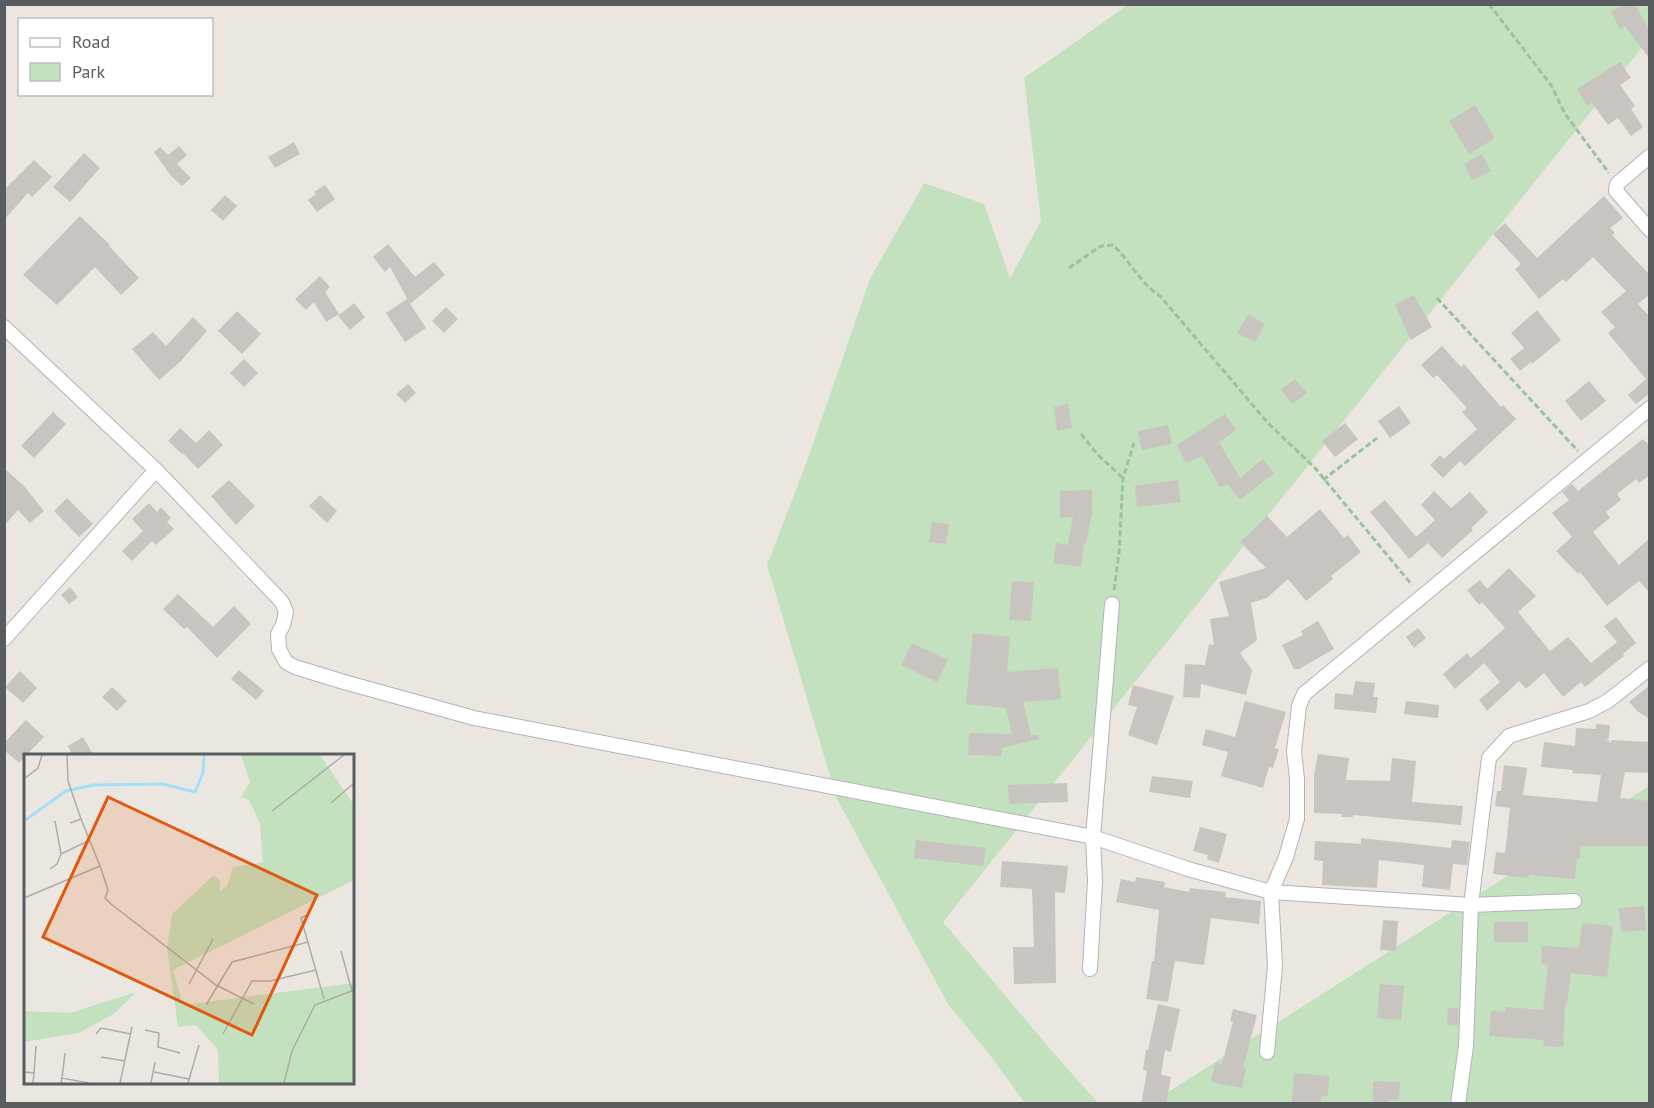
<svg xmlns="http://www.w3.org/2000/svg" width="1654" height="1108" font-family="'PT Sans',sans-serif">
  <style>
    .green { fill: #c3e1be }
    .building { fill: #c8c4c0 }
    .lines { fill: none; stroke-linecap: round; stroke-linejoin: round }
    .minor-casing { stroke: #b1b4b7; stroke-width: 16 }
    .path { stroke: #99c49e; stroke-width: 3; stroke-dasharray: 6 3; stroke-linecap: butt }
    .minor { stroke: #fff; stroke-width: 14 }
    .inset-river { fill: none; stroke: #a3e0f8; stroke-width: 3 }
    .inset-road { fill: none; stroke: #adaca9; stroke-width: 1.5 }
    .view { fill: #e15910; fill-opacity: 0.15; stroke: #e15910; stroke-width: 3 }
    .inset-edge { fill: none; stroke: #595d60; stroke-width: 3 }
  </style>
  <rect width="100%" height="100%" fill="#ebe7e0"/>
  <g class="green">
    <polygon points="1128,5 1649,5 1649,39 943,922 1057,1057 1098,1103 1025,1103 989,1054 948,1004 837,799 767,565 806,464 870,279 924,183 984,204 1010,278 1041,221 1024,78"/>
    <polygon points="1649,786 1649,1103 1151,1103"/>
  </g>
  <g class="building">
    <polygon points="1624,4 1635,4 1650,32 1650,59 1625,26 1620,29 1611,12"/>
    <polygon points="1620,62 1631,78 1620,85 1635,106 1631,109 1643,127 1631,136 1618,118 1608,125 1592,103 1587,106 1577,89"/>
    <polygon points="1475,105 1495,138 1469,154 1449,121"/>
    <polygon points="294,142 300,154 275,168 268,157"/>
    <polygon points="179,146 187,155 177,164 191,178 182,186 171,176 154,152 160,147 168,155"/>
    <polygon points="84,153 100,168 70,202 53,187"/>
    <polygon points="1482,154 1491,171 1472,180 1464,164"/>
    <polygon points="34,160 52,177 32,197 28,193 4,220 4,190"/>
    <polygon points="325,185 335,199 317,212 308,200 316,194 314,192"/>
    <polygon points="225,195 237,206 223,221 211,210"/>
    <polygon points="1604,196 1623,218 1610,228 1615,233 1612,235 1650,275 1650,294 1638,304 1650,317 1650,393 1636,404 1628,395 1646,379 1608,333 1615,327 1601,312 1626,291 1593,257 1566,282 1563,279 1539,299 1515,269 1521,264 1493,234 1505,223 1537,258"/>
    <polygon points="80,216 110,245 109,246 139,278 121,295 95,267 57,305 23,275"/>
    <polygon points="388,244 415,277 434,262 445,275 410,304 390,267 385,272 373,257"/>
    <polygon points="320,276 330,287 325,292 339,314 326,322 314,302 306,310 295,299"/>
    <polygon points="1414,295 1432,327 1411,340 1395,305"/>
    <polygon points="407,299 426,328 405,342 386,313"/>
    <polygon points="354,303 365,317 350,330 338,316"/>
    <polygon points="446,307 458,319 444,333 432,321"/>
    <polygon points="1537,310 1561,340 1532,364 1531,362 1520,371 1510,359 1524,348 1511,333"/>
    <polygon points="237,311 261,334 242,354 218,331"/>
    <polygon points="1248,314 1265,324 1255,342 1237,333"/>
    <polygon points="193,317 207,331 180,362 159,380 132,349 153,332 166,346"/>
    <polygon points="1442,346 1461,367 1464,364 1501,407 1503,405 1516,419 1465,466 1460,461 1443,478 1430,465 1440,455 1444,459 1477,429 1462,412 1467,408 1437,375 1433,378 1421,365"/>
    <polygon points="244,359 258,373 244,387 230,373"/>
    <polygon points="1295,379 1307,393 1293,404 1281,390"/>
    <polygon points="1589,381 1606,401 1581,421 1565,401"/>
    <polygon points="408,384 416,393 405,403 396,394"/>
    <polygon points="1068,404 1072,428 1057,431 1054,407"/>
    <polygon points="1399,406 1411,423 1390,438 1378,421"/>
    <polygon points="53,412 66,424 34,458 21,446"/>
    <polygon points="1225,414 1236,430 1219,442 1240,478 1263,459 1274,473 1240,500 1227,484 1220,487 1202,456 1186,463 1177,445"/>
    <polygon points="1345,423 1358,439 1335,457 1322,441"/>
    <polygon points="1168,425 1172,444 1142,450 1138,431"/>
    <polygon points="180,428 196,443 209,430 223,445 198,469 183,453 182,454 168,441"/>
    <polygon points="1643,439 1650,446 1650,475 1639,483 1636,479 1617,494 1621,500 1606,512 1610,518 1593,532 1619,565 1650,538 1650,593 1639,581 1607,606 1580,572 1578,574 1556,551 1572,537 1552,513 1569,500 1562,492 1572,484 1578,491"/>
    <polygon points="4,468 24,486 44,511 30,523 18,510 4,526"/>
    <polygon points="229,480 255,506 236,525 211,496"/>
    <polygon points="1178,480 1181,502 1137,507 1135,486"/>
    <polygon points="1092,490 1092,517 1091,517 1086,544 1084,544 1081,567 1053,563 1056,543 1068,545 1073,517 1060,518 1060,491"/>
    <polygon points="1434,491 1451,508 1470,492 1488,512 1471,528 1473,530 1442,558 1428,543 1409,559 1370,512 1385,500 1416,537 1435,520 1421,505"/>
    <polygon points="320,495 337,511 327,523 309,506"/>
    <polygon points="67,498 93,524 79,537 54,511"/>
    <polygon points="149,503 157,512 161,507 171,518 167,522 174,529 156,545 152,541 132,561 122,551 143,531 132,519"/>
    <polygon points="1320,509 1344,538 1348,535 1361,552 1331,576 1333,579 1306,601 1288,579 1267,598 1251,603 1257,640 1240,653 1252,670 1246,695 1201,684 1200,698 1183,697 1185,664 1205,665 1209,644 1214,645 1210,619 1229,616 1219,582 1266,568 1240,542 1267,516 1287,537"/>
    <polygon points="932,522 949,524 946,544 929,542"/>
    <polygon points="1509,568 1536,596 1518,612 1550,651 1568,637 1591,663 1617,642 1604,626 1616,617 1636,643 1623,654 1624,656 1585,687 1581,682 1563,697 1544,673 1526,689 1519,681 1487,711 1479,700 1500,682 1484,663 1455,689 1443,674 1467,653 1471,658 1505,628 1482,602 1479,605 1467,590 1480,580 1487,589"/>
    <polygon points="1012,581 1034,582 1031,621 1009,620"/>
    <polygon points="70,587 78,597 69,604 61,595"/>
    <polygon points="178,594 213,627 234,606 251,624 217,658 187,627 184,629 163,609"/>
    <polygon points="1318,621 1334,649 1299,669 1294,669 1282,645 1303,635 1301,631"/>
    <polygon points="1418,628 1426,638 1414,648 1406,637"/>
    <polygon points="973,633 1010,637 1007,672 1058,668 1061,699 1023,702 1031,735 1038,735 1039,739 1002,748 1001,756 968,755 969,733 1012,734 1006,708 966,704"/>
    <polygon points="912,643 948,660 937,682 901,665"/>
    <polygon points="239,670 264,691 256,700 231,679"/>
    <polygon points="20,671 37,688 23,703 5,687"/>
    <polygon points="1355,681 1375,683 1373,697 1378,697 1376,713 1334,709 1335,693 1353,695"/>
    <polygon points="1133,685 1174,696 1157,745 1128,735 1137,707 1128,705"/>
    <polygon points="1650,685 1650,719 1637,711 1629,702"/>
    <polygon points="112,687 127,701 117,711 102,697"/>
    <polygon points="1245,701 1286,712 1275,748 1279,749 1273,768 1269,767 1263,788 1221,776 1228,752 1202,745 1206,729 1235,737"/>
    <polygon points="1406,701 1439,705 1438,718 1404,714"/>
    <polygon points="26,720 44,737 19,763 4,750 4,743"/>
    <polygon points="1596,724 1610,725 1609,738 1606,740 1609,740 1609,743 1612,740 1650,742 1650,773 1625,772 1620,798 1650,801 1650,846 1580,846 1580,859 1577,858 1575,879 1529,875 1529,878 1493,874 1496,852 1505,853 1510,808 1495,806 1497,791 1501,791 1504,765 1527,768 1523,795 1597,802 1601,775 1572,773 1573,770 1541,767 1544,742 1575,746 1576,728 1596,729"/>
    <polygon points="83,737 94,756 73,756 68,746"/>
    <polygon points="1318,754 1349,758 1346,780 1390,781 1392,758 1416,761 1412,802 1463,806 1461,825 1353,815 1353,817 1341,817 1342,814 1314,813 1314,775"/>
    <polygon points="1152,776 1193,781 1190,798 1149,792"/>
    <polygon points="1067,783 1068,802 1009,804 1008,785"/>
    <polygon points="1200,827 1227,834 1219,863 1207,859 1208,855 1193,851"/>
    <polygon points="1361,838 1451,848 1452,840 1470,842 1467,865 1453,864 1450,890 1422,887 1424,865 1379,860 1377,888 1322,885 1323,861 1314,860 1315,841 1361,844"/>
    <polygon points="916,840 986,848 983,866 914,858"/>
    <polygon points="1002,861 1068,866 1065,893 1055,892 1056,983 1014,984 1013,947 1034,947 1032,889 1000,887"/>
    <polygon points="1136,877 1165,882 1164,887 1189,892 1190,888 1226,892 1225,897 1261,901 1259,924 1211,918 1204,965 1175,961 1168,1002 1146,999 1152,961 1154,961 1159,910 1116,902 1121,879 1135,882"/>
    <polygon points="1644,906 1646,930 1621,932 1619,908"/>
    <polygon points="1383,920 1398,921 1396,951 1380,950"/>
    <rect x="1494" y="922" width="34" height="20"/>
    <polygon points="1582,923 1613,926 1607,977 1571,973 1567,1005 1565,1005 1563,1047 1543,1046 1544,1040 1489,1036 1491,1011 1505,1012 1506,1007 1543,1010 1548,965 1541,964 1542,946 1579,948"/>
    <polygon points="1380,984 1404,986 1401,1020 1377,1018"/>
    <polygon points="1158,1004 1180,1009 1171,1052 1165,1050 1161,1075 1171,1077 1166,1104 1141,1104 1147,1071 1143,1070 1146,1049 1148,1050"/>
    <polygon points="1448,1008 1458,1008 1458,1025 1447,1025"/>
    <polygon points="1233,1009 1257,1015 1243,1068 1246,1069 1242,1088 1211,1082 1215,1063 1222,1064 1233,1022 1230,1021"/>
    <polygon points="1294,1073 1329,1076 1328,1096 1321,1096 1321,1104 1292,1104"/>
    <polygon points="1373,1081 1400,1082 1399,1100 1389,1100 1388,1104 1373,1104"/>
  </g>
  <g class="lines">
    <defs>
      <g id="minor">
        <polyline points="1650,156 1617,184 1616,191 1650,230"/>
        <polyline points="4,327 156,470 4,639"/>
        <polyline points="156,470 282,602 286,612 283,625 278,634 279,649 286,662 295,667 344,682 474,718 1093,837 1188,869 1271,892 1471,905 1574,901"/>
        <polyline points="1090,969 1095,881 1093,837 1112,604"/>
        <polyline points="1267,1052 1275,966 1271,892 1286,857 1297,819 1297,779 1294,751 1299,706 1304,694 1650,408"/>
        <polyline points="1458,1104 1466,1046 1471,905 1489,758 1509,736 1589,711 1608,701 1650,668"/>
      </g>
    </defs>
    <use href="#minor" class="minor-casing"/>
    <g class="path">
      <polyline points="1489,4 1551,85 1565,114 1609,173"/>
      <path d="M1069,268l32,-22 12,-1c17,16 27,38 47,51l108,127 47,45 97,117"/>
      <polyline points="1437,298 1578,451"/>
      <polyline points="1081,434 1098,455 1123,478"/>
      <polyline points="1323,480 1377,438"/>
      <polyline points="1114,590 1119,553 1123,478 1134,443"/>
    </g>
    <use href="#minor" class="minor"/>
  </g>
  <g transform="translate(24 754)">
    <rect width="330" height="330" fill="#ebe7e0"/>
    <path d="M217,1h79l34,50v75l-181,90 10,35 171,-22v100h-135l-1,-33 -22,-25 -18,2 -11,-79 5,-34 42,-39 6,6v10l7,-5 6,-19 30,-5 -3,-38 -11,-24 -8,-3 9,-15zM112,238l-21,21 -36,20 -55,9v-31l46,2z" fill="#c3e1be"/>
    <path class="inset-river" d="M0,67l42,-30 27,-6 70,-1 32,8 8,-19 1,-18"/>
    <path class="inset-road" d="M43,1l1,26 13,38M0,25l14,-11 4,-13M307,49l23,-20M248,57l72,-56M31,67l6,33M76,112l8,24 -3,8 6,6 105,81 38,19M26,115l7,-5 4,-10 29,-14M0,144l76,-32 -19,-47 -11,4M285,160l-8,4 23,81M317,197l11,40M165,230l24,-45M182,251l26,-43 76,-20M121,276l14,3 -1,14 22,6M72,280l5,-6 30,6M199,280l29,-53h18l46,-11M77,303l24,4M0,318l10,1 -1,10M130,318l35,7M10,319l2,-27M38,324l3,-25M37,329l1,-5 27,5M96,329l12,-56M127,329l4,-21M164,329l11,-38M260,329l8,-32 23,-46 39,-15"/>
    <path class="view" d="M84,43l209,98 -65,140 -209,-98z"/>
    <rect width="330" height="330" class="inset-edge"/>
  </g>
  <rect width="1654" height="1108" fill="none" stroke="#595d60" stroke-width="12"/>
  <rect x="18" y="18" width="195" height="78" fill="#ffffff" stroke="#bdbebf" stroke-width="1.5"/>
  <rect x="30" y="38" width="30" height="9" fill="#ffffff" stroke="#bdbebf" stroke-width="1.5"/>
  <text x="72" y="48" font-size="18" fill="#595d60">Road</text>
  <rect x="30" y="63" width="30" height="18" fill="#c3e1be" stroke="#bdbebf" stroke-width="1.5"/>
  <text x="72" y="78" font-size="18" fill="#595d60">Park</text>
</svg>
